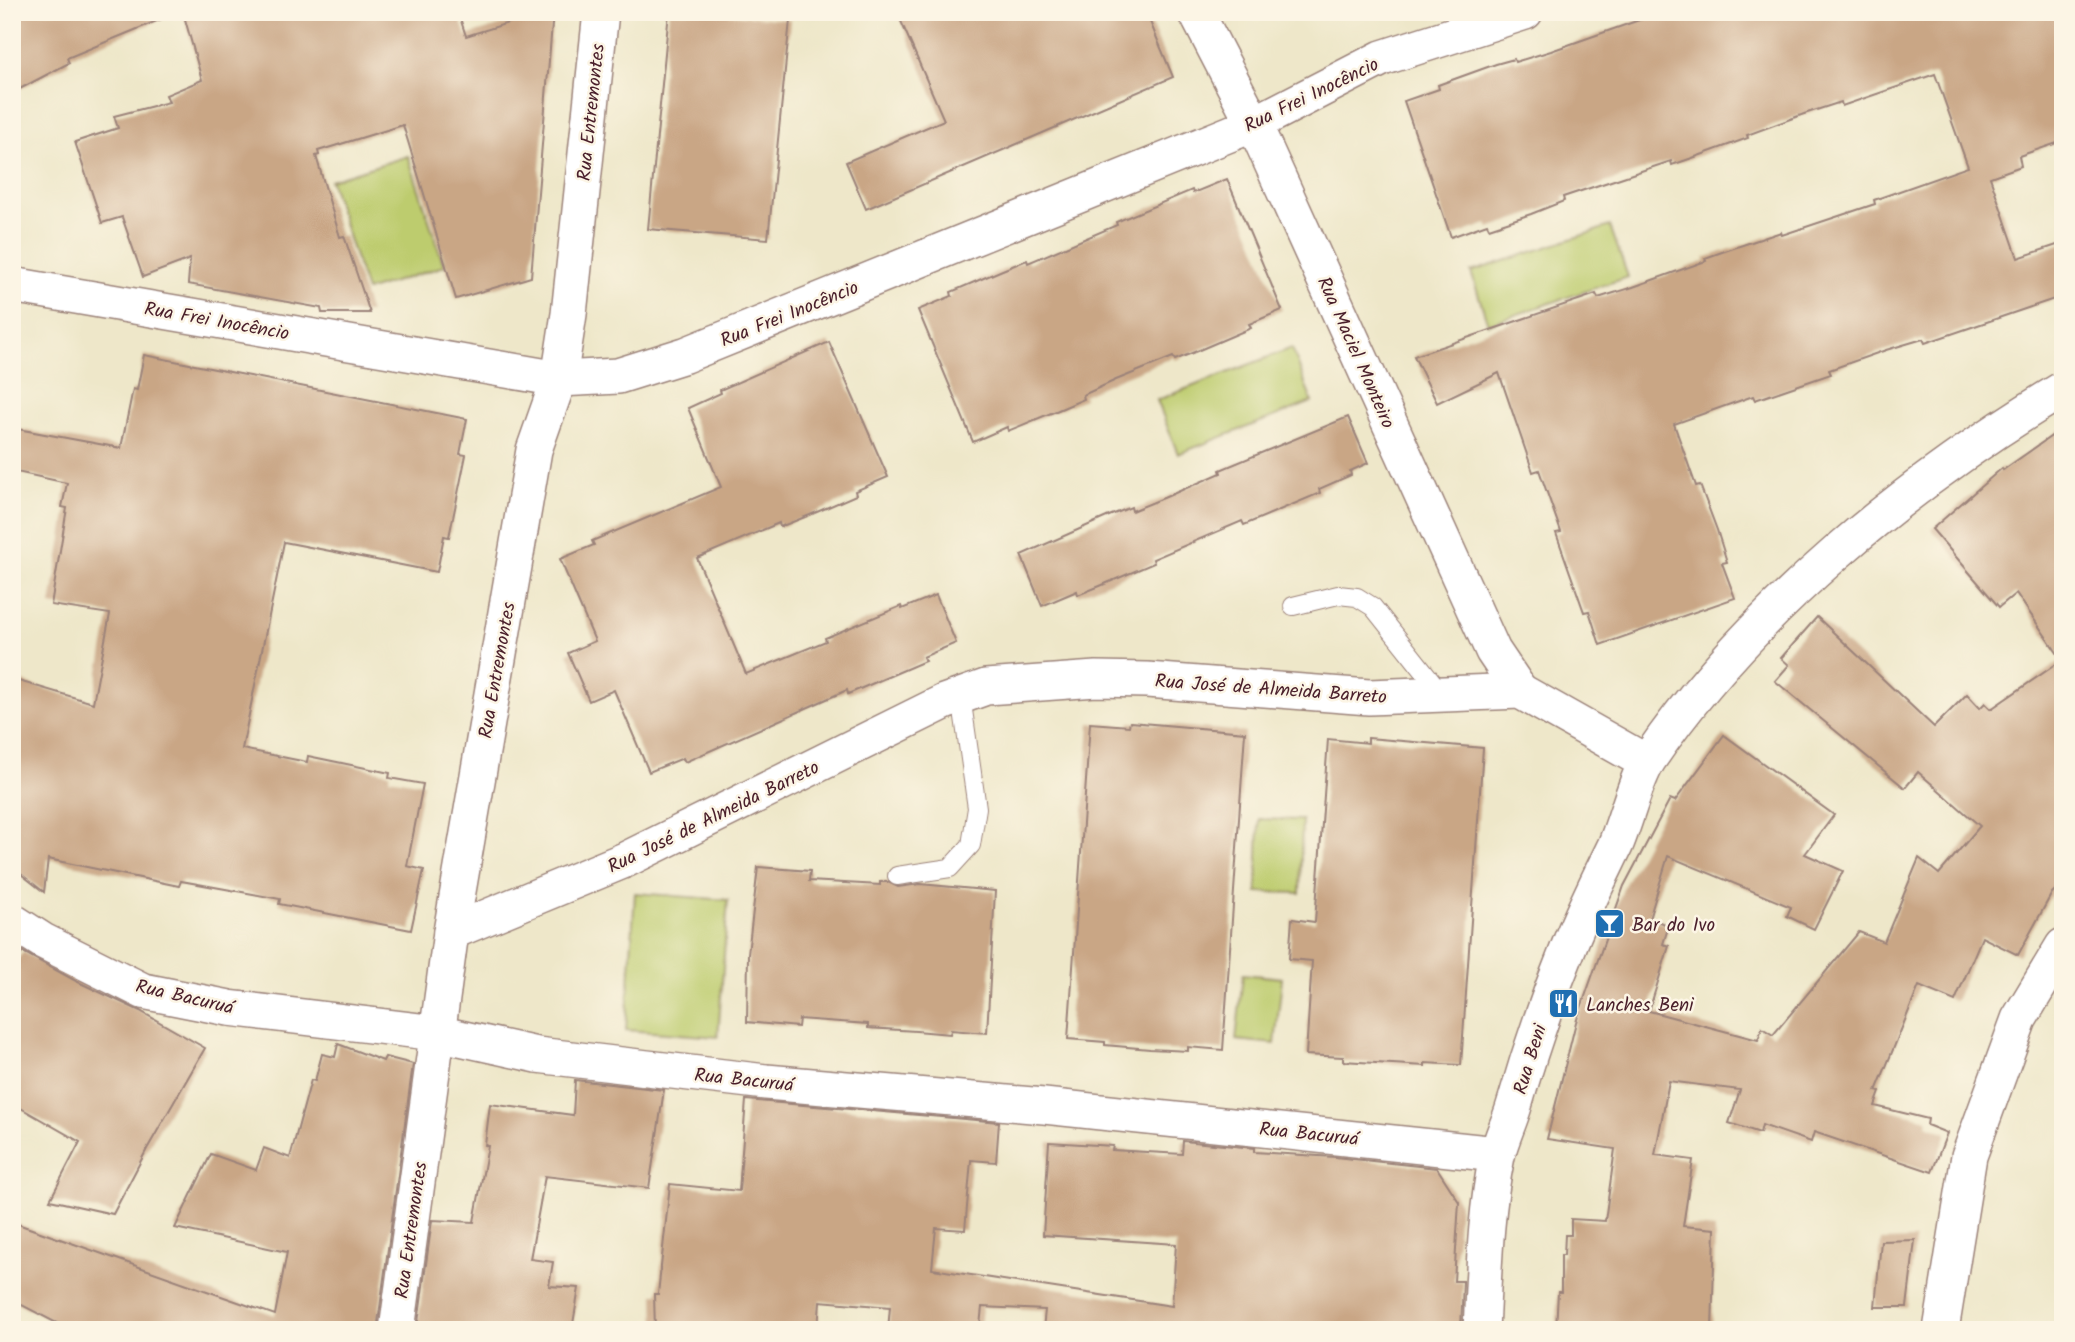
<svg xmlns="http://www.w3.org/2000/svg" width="2075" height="1342" font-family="Kalam,sans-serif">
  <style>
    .green { fill: #bdcc6e; stroke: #84764c; stroke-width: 2 }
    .building { fill: #c9a685 }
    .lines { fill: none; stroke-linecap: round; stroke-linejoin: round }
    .service-casing { stroke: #9c837a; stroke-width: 20 }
    .minor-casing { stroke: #9c837a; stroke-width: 38 }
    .service { stroke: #fff; stroke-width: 18 }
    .minor { stroke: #fff; stroke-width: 35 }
    .labels { text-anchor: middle; stroke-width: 5; stroke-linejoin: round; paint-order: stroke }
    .street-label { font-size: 19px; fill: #4a1f2b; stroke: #fcf5e5 }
    .poi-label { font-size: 19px; fill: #4a1f2b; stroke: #fcf5e5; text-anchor: start }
  </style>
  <rect width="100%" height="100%" fill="#fcf5e5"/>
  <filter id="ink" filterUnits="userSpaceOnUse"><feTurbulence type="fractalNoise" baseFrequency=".0143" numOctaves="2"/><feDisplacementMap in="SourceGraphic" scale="14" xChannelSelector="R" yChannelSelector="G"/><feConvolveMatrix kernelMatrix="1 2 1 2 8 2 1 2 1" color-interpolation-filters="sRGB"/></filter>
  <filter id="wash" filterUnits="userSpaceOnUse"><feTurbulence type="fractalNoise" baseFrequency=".00686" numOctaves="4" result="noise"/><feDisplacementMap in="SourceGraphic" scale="28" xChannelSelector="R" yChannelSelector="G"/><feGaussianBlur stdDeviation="1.57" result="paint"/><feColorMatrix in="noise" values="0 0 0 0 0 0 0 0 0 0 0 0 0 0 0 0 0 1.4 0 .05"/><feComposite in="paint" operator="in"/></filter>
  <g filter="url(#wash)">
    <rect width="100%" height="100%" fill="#eee7c9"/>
    <g class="green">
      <polygon points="408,156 444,266 366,291 330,180"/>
      <polygon points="1610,226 1628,277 1488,324 1471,272"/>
      <polygon points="1292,348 1312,402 1178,454 1157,400"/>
      <polygon points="1259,819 1302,820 1300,893 1257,892"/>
      <polygon points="635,893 728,900 718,1037 626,1030"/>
      <polygon points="1243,974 1282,978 1275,1044 1236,1040"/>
    </g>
    <g id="blocks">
      <g class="building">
        <polygon points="12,12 176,12 176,13 67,58 69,63 12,93"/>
        <polygon points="183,12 458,12 466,36 544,12 553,12 531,277 456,299 403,125 318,151 319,155 316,156 340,237 344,236 370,313 322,313 321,308 188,284 190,259 143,277 122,217 102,223 75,142 118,128 114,116 169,102 166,95 202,80"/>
        <polygon points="669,12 702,12 790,20 768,239 648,229"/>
        <polygon points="897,12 1146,12 1173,77 866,209 846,162 944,120"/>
        <polygon points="1662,12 2063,12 2063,141 2019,156 2021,166 1990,177 2018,258 2063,243 2063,296 1925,343 1923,339 1886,350 1829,370 1831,374 1755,400 1753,396 1674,424 1696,486 1700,485 1717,530 1727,562 1722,563 1735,598 1600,645 1589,611 1584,612 1556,533 1561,532 1539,470 1533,472 1499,373 1437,403 1414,356 1596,294 1598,298 1633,287 1706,261 1705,258 1722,252 1781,232 1782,235 1875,204 1874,200 1968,167 1935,74 1842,106 1841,102 1804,114 1747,135 1748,138 1698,156 1672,165 1671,161 1563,197 1564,201 1531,214 1489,228 1487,224 1451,237 1404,101 1439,89 1438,85 1496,64 1514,59 1515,62 1551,51"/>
        <polygon points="1227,179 1282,310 1249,324 1251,328 1197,351 1175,360 1173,357 1116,380 1083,395 1084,399 1056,411 1008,431 1007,427 973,442 918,310 952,296 951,292 1000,271 1027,260 1028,263 1117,225 1116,222 1192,190 1193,193"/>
        <polygon points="829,342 888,477 855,491 856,495 810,515 780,527 779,523 697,558 746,674 826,641 825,638 901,606 902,609 936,595 956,643 923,657 925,661 848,694 847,690 685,762 683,758 649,772 614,690 589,701 568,653 595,641 560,559 594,545 592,541 721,487 688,408 721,393 720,390"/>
        <polygon points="144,355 467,419 460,454 466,455 449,537 444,536 437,572 284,542 242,749 307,762 308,756 390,773 389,778 423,784 407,866 424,870 411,930 279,904 280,899 181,881 179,886 48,859 44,892 12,867 12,679 93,703 110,614 51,605 67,508 62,507 67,483 12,471 12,428 121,448 133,389 137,390"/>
        <polygon points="1348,417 1368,463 1350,471 1351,475 1319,489 1320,493 1244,525 1242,521 1153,559 1154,563 1100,586 1078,595 1077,591 1042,606 1021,555 1109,516 1131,507 1132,511 1166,497 1221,473 1220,470"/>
        <polygon points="2063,428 2063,883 2052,893 2018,955 1982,937 1955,1001 1919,986 1876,1091 1880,1092 1875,1106 1928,1119 1927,1125 1947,1133 1932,1172 1814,1132 1811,1142 1762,1125 1760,1133 1729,1123 1740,1090 1669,1081 1655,1155 1693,1160 1683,1226 1715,1229 1712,1330 1556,1330 1558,1292 1561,1292 1561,1255 1564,1255 1565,1235 1571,1235 1571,1219 1605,1221 1615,1149 1547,1139 1576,1022 1624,886 1670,799 1675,801 1724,735 1834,815 1805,854 1843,871 1814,929 1787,916 1791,907 1668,856 1649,919 1669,925 1663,944 1669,946 1649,1011 1758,1040 1762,1028 1773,1035 1859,932 1884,942 1919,858 1939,874 1980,826 1918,772 1905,788 1775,681 1789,665 1781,658 1817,617 1934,727 1967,694 1980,708 1985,703 1991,709 2062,660 2016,593 1999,607 1932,529 2002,468 2003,470"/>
        <polygon points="1130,722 1245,732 1223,1050 1188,1047 1188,1051 1150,1049 1105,1045 1105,1042 1068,1039 1090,723 1129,726"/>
        <polygon points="1368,738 1483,748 1461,1065 1425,1063 1425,1066 1343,1061 1343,1057 1306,1055 1312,961 1289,959 1292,919 1315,922 1328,739 1368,743"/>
        <polygon points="758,867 810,871 809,881 880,885 880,882 888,882 898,887 920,884 995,891 987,1033 951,1030 950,1034 916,1031 868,1028 868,1024 799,1019 798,1027 747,1022 748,954"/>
        <polygon points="23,952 76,981 140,1011 205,1048 147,1149 113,1214 50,1200 80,1142 12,1103 12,967"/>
        <polygon points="338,1044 383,1061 385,1057 413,1064 377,1330 70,1330 12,1300 12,1222 275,1315 287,1252 175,1228 211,1154 256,1170 264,1148 290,1158 311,1080 315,1081 322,1054 335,1057"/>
        <polygon points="575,1080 664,1090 649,1188 545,1176 530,1259 553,1262 549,1286 579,1288 572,1330 417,1330 432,1220 474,1222 488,1146 485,1145 490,1104 573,1115"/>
        <polygon points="746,1100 999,1122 996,1162 971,1160 965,1230 936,1228 932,1269 1172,1306 1176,1244 1043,1235 1049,1142 1113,1146 1112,1150 1182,1154 1183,1141 1254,1148 1254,1152 1335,1157 1437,1168 1459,1202 1454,1281 1463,1281 1461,1330 1043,1330 1045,1310 982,1307 980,1326 970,1325 970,1330 888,1330 890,1307 820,1301 818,1330 655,1330 654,1294 658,1294 670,1184 739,1191"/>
        <polygon points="1915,1240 1907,1307 1875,1307 1881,1241"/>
      </g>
    </g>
  </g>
  <g filter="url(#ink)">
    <use href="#blocks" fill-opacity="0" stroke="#9c837a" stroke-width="2"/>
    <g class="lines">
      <defs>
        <g id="service">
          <polyline points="1293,606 1338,595 1357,597 1373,607 1442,694"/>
          <polyline points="897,876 950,868 971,845 977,808 961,696"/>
        </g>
        <g id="minor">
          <polyline points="1196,12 1254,124 1493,651 1520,691"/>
          <polyline points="12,285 559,379 618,376 685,355 1254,124 1382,58 1525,12"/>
          <polyline points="12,921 43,941 143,991 229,1008 437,1033 537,1055 766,1082 1044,1106 1497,1154"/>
          <polyline points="451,932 625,860 944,702 986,687 1096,679 1147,680 1369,697 1520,691 1646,762"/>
          <polyline points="397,1330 451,932 534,450 559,379 569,314 601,12"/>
          <path d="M1481,1330c3,-58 4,-117 16,-174 4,-17 12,-33 17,-50 16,-56 35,-111 57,-165 13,-32 29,-64 44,-95 11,-25 20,-66 34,-87 101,-149 260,-277 414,-370"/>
          <polyline points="1941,1330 1969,1156 2019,1019 2063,946"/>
        </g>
      </defs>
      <use href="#service" class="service-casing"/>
      <use href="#minor" class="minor-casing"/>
      <use href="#service" class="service"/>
      <use href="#minor" class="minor"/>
    </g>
  </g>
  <defs>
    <symbol id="bar-square" viewBox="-11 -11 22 22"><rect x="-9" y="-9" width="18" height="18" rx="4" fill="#1f6fb2" stroke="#fcf5e5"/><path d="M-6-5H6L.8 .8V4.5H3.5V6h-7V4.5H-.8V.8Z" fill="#fff"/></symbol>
    <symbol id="restaurant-square" viewBox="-11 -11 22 22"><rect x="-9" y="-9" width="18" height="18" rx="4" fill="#1f6fb2" stroke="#fcf5e5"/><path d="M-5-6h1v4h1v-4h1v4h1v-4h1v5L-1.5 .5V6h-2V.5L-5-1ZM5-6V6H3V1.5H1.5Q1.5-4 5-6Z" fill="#fff"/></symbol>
  </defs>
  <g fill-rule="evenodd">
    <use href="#bar-square" x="1592" y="906" width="35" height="35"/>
    <use href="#restaurant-square" x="1546" y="986" width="35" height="35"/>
  </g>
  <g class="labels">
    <g class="street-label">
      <text transform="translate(1311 94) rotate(-26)" y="7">Rua Frei Inocêncio</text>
      <text transform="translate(590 112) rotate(-84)" y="7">Rua Entremontes</text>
      <text transform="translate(789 313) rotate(-22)" y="7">Rua Frei Inocêncio</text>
      <text transform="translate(217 320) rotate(10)" y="7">Rua Frei Inocêncio</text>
      <text transform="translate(1357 352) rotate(66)" y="7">Rua Maciel Monteiro</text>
      <text transform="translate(496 670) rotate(-80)" y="7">Rua Entremontes</text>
      <text transform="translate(1271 688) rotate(4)" y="7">Rua José de Almeida Barreto</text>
      <text transform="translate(713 816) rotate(-26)" y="7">Rua José de Almeida Barreto</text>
      <text transform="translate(185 996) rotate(13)" y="7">Rua Bacuruá</text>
      <text transform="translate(1529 1059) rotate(-73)" y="7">Rua Beni</text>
      <text transform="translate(744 1079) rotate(6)" y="7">Rua Bacuruá</text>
      <text transform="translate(1309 1133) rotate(6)" y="7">Rua Bacuruá</text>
      <text transform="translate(410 1230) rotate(-82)" y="7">Rua Entremontes</text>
    </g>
    <g class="poi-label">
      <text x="1632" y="931">Bar do Ivo</text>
      <text x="1586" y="1011">Lanches Beni</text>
    </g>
  </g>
  <rect width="2075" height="1342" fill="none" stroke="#fcf5e5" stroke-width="42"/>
</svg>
